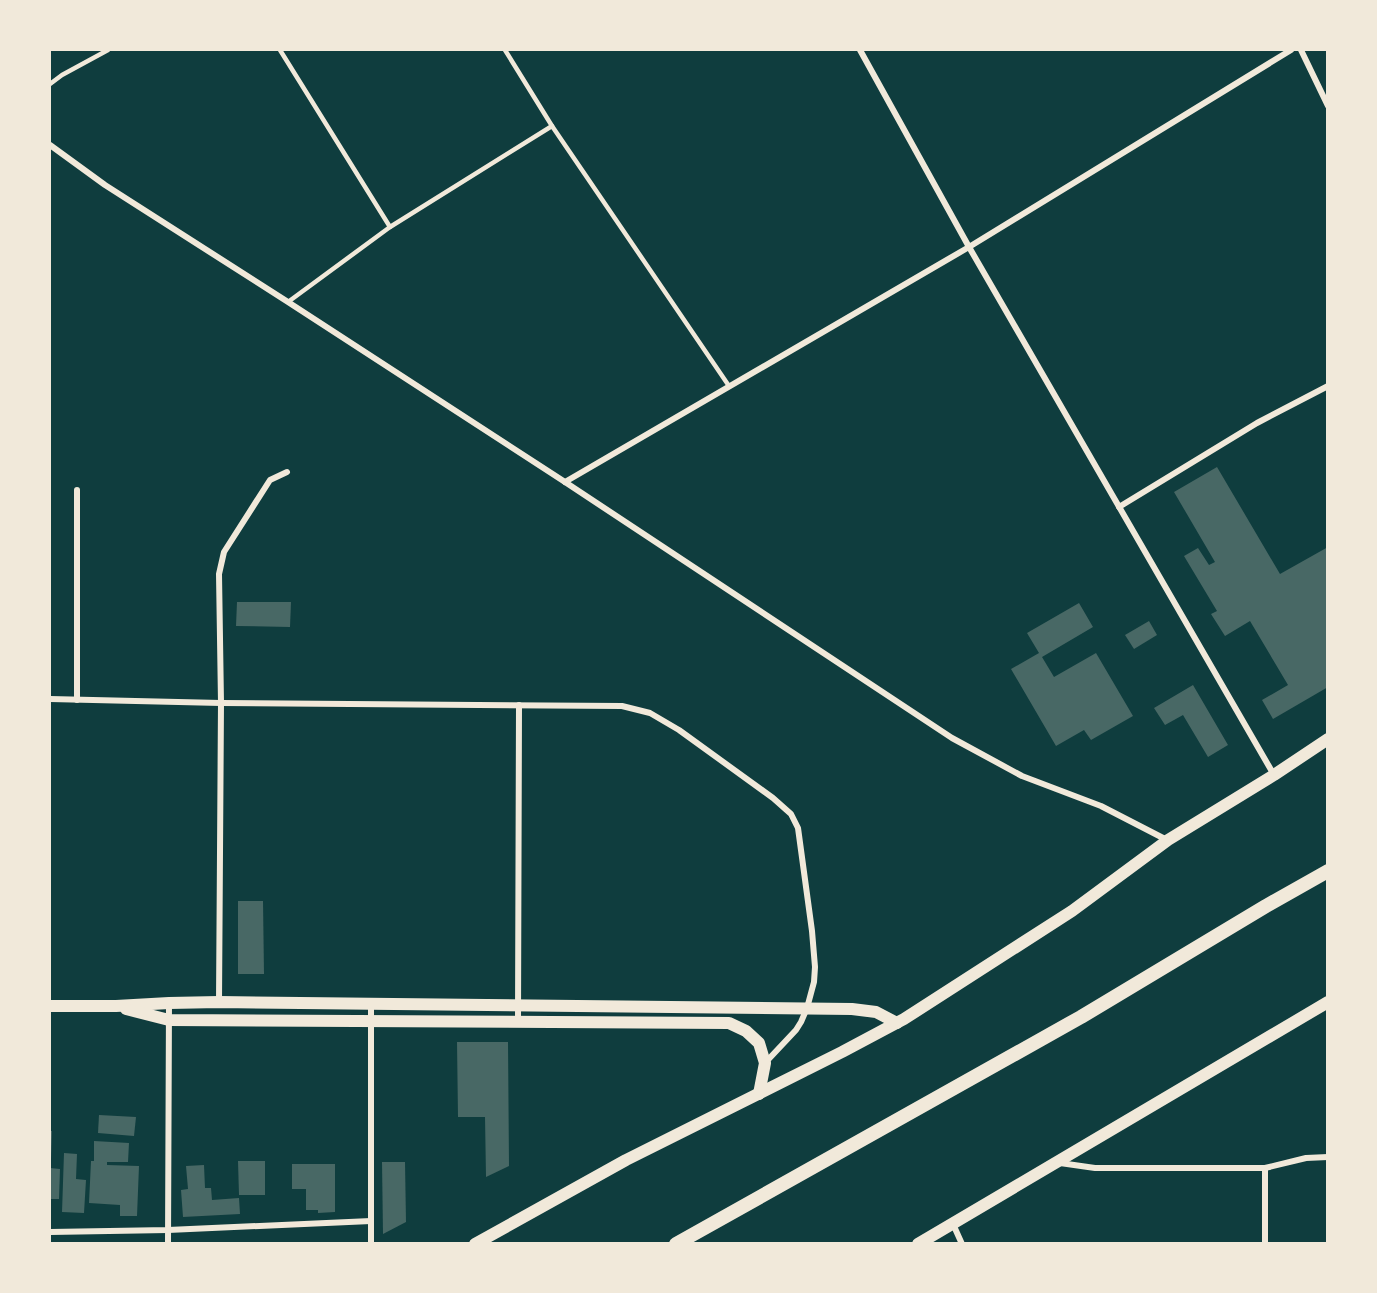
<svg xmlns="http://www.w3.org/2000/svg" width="1377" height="1293" font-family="Poppins,sans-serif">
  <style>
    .building { fill: #486865 }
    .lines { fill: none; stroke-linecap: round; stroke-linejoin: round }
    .service { stroke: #f1e9da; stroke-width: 4.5 }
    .minor { stroke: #f1e9da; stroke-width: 6 }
    .secondary { stroke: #f1e9da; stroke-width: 12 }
    .trunk { stroke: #f1e9da; stroke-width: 14 }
  </style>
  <rect width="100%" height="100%" fill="#0f3d3e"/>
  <g class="building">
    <polygon points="1217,467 1280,574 1328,547 1328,687 1273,719 1262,700 1288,685 1250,621 1225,636 1211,614 1217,611 1184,556 1198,548 1209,565 1215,562 1174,492"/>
    <polygon points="237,602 291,602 290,627 236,626"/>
    <polygon points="1079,603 1093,627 1042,657 1054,677 1096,653 1133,716 1091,740 1084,730 1056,746 1011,669 1039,653 1027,633"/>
    <polygon points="1149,621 1157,635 1134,649 1125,635"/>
    <polygon points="1193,685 1228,745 1208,757 1183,715 1165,725 1154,708"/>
    <polygon points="238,901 263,901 264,974 238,974"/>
    <polygon points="457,1042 508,1042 509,1166 486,1177 485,1117 458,1117"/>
    <polygon points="99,1115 136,1117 134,1136 98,1133"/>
    <polygon points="50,1131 52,1131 51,1159 50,1159"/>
    <polygon points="94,1141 129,1143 128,1162 107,1162 107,1165 139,1166 137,1216 120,1216 120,1205 89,1203 91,1161 94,1161"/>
    <polygon points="64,1153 77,1154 76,1179 86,1180 84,1213 62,1212"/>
    <polygon points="238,1161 265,1161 265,1195 239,1195"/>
    <polygon points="382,1162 405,1162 406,1222 383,1234"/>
    <polygon points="292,1164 335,1164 335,1212 318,1213 318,1210 306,1210 306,1189 292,1189"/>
    <polygon points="204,1165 205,1188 211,1188 212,1200 239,1198 240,1214 183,1217 181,1190 188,1189 186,1166"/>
    <polygon points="50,1168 60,1169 59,1199 50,1199"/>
  </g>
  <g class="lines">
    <g class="service">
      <polyline points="280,50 390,227"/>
      <polyline points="505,50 552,126"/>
      <polyline points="50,84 62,75 108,50"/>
      <polyline points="288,302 390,227 552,126 729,386"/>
    </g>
    <g class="minor">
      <polyline points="860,50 969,247 1274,775"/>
      <polyline points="1301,50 1328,106"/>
      <polyline points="50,145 105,185 288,302 565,482 952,738 1022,776 1101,806 1167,840"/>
      <polyline points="565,482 969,247 1291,50"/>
      <polyline points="77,490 77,700"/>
      <polyline points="1119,507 1257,423 1328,386"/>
      <polyline points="50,699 221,703 622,706 650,713 679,730 773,798 791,814 798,828 812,931 815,967 814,982 807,1008 801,1022 796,1030 765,1063"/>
      <polyline points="219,1002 221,703 219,574 224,552 270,480 287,472"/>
      <polyline points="371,1004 371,1244"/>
      <polyline points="518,1022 519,705"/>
      <polyline points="1060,1163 1095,1168 1265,1168 1306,1158 1328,1157"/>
      <polyline points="953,1224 962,1244"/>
      <polyline points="50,1232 168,1230 371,1221"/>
      <polyline points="168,1244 169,1003"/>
      <polyline points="1265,1244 1265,1168"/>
    </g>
    <g class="secondary">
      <polyline points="50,1006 116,1006 169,1003 219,1002 852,1009 876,1012 897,1023"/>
      <polyline points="126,1009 169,1020 729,1023 746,1031 759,1043 765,1063 759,1094"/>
      <polyline points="475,1244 626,1160 842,1052 904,1019 1072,911 1168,840 1274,775 1328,739"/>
      <polyline points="918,1244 1328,1002"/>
    </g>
    <polyline class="trunk" points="676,1244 1081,1017 1266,906 1328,871"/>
  </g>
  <rect width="1377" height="1293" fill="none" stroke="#f1e9da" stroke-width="102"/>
</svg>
